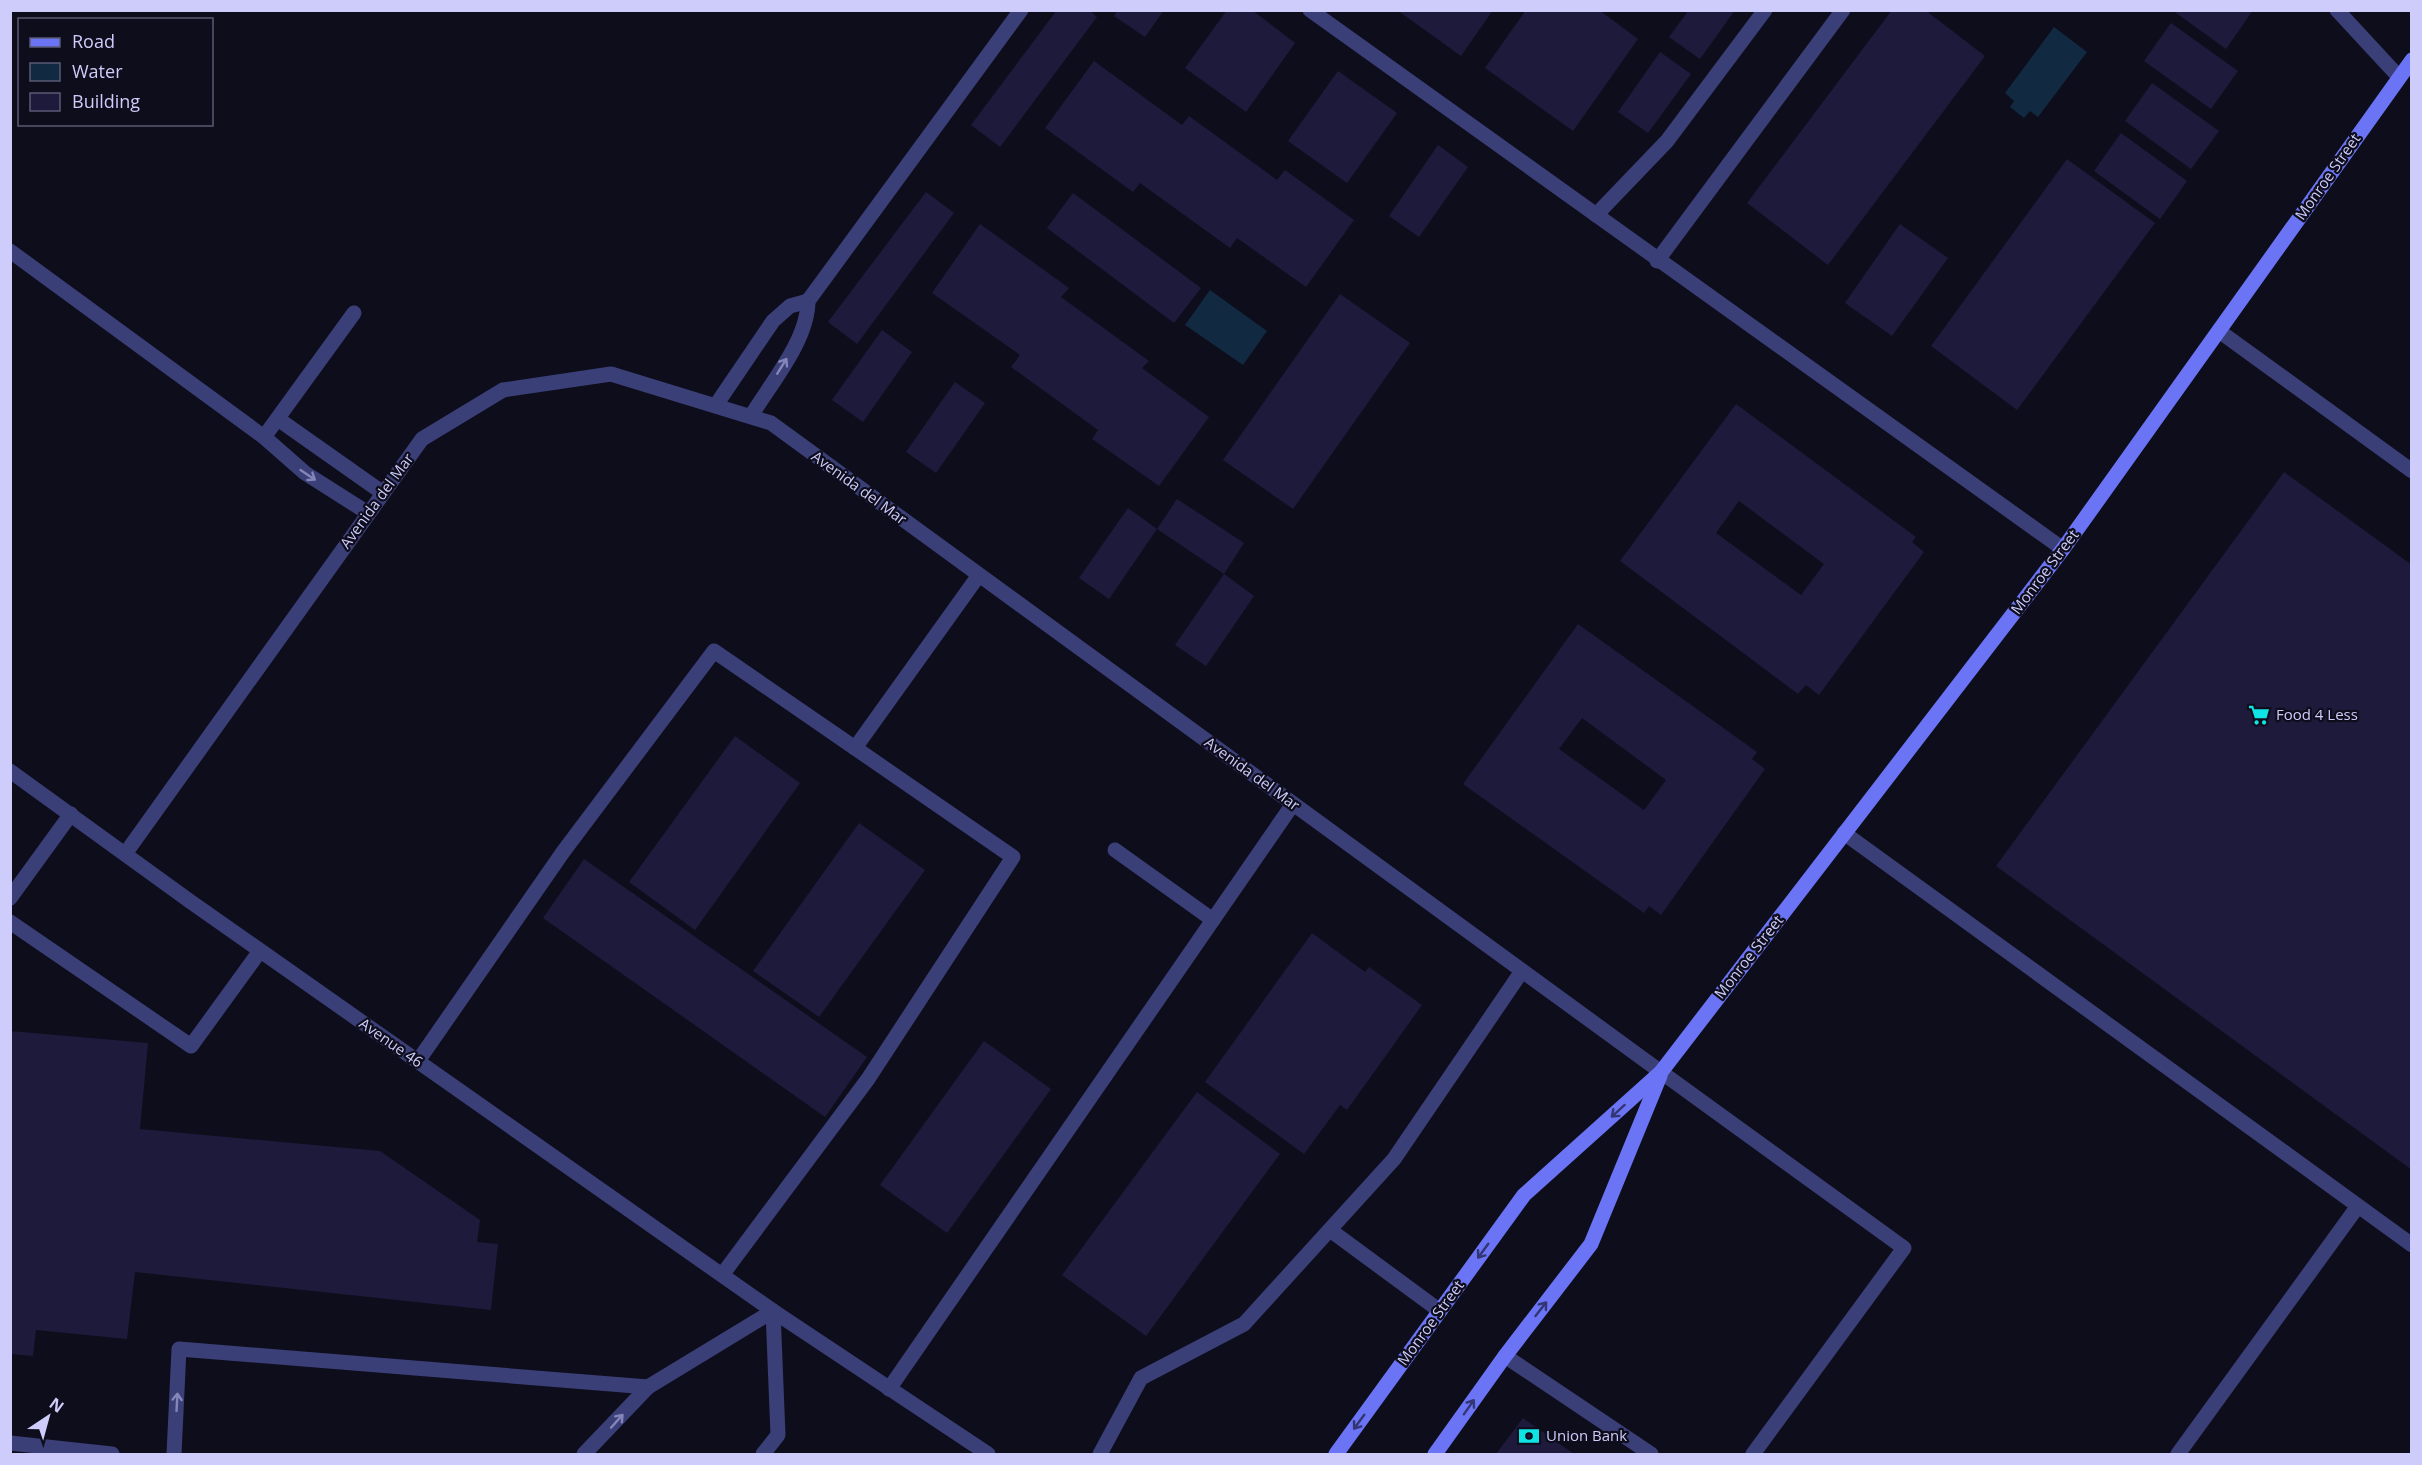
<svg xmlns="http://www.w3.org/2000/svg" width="2422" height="1465" font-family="'Open Sans',sans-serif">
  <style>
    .water { fill: #112941 }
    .building { fill: #1e1a3c; fill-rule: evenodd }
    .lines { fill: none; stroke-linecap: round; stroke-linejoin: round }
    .lane { stroke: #3b3f78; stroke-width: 15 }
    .street { stroke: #3b3f78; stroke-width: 15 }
    .secondary { stroke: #6a74f4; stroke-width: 15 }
    .oneway { stroke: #8486ba }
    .oneway2 { stroke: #333672 }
    .labels { text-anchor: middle; stroke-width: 4.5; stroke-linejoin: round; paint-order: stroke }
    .street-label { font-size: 15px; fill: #cdccfb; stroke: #0e0d1c }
    .poi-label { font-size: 15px; fill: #cdccfb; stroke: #0e0d1c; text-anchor: start }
  </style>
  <rect width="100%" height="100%" fill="#0e0d1c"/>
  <g class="water">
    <polygon points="2054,27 2087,52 2038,117 2030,111 2024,118 2010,107 2014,101 2005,93"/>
    <polygon points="1210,290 1267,331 1243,365 1185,325"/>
  </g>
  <g class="building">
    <polygon points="1057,10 1089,10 1097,17 1000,147 971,125"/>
    <polygon points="1118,10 1164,10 1145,37 1114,16"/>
    <polygon points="1227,10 1252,10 1295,43 1246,112 1185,68"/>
    <polygon points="1397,10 1493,10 1461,56"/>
    <polygon points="1526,10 1599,10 1638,39 1573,131 1485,68"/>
    <polygon points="1689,10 1735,10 1700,59 1669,37"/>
    <polygon points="1892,10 1925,10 1985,56 1828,265 1747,203"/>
    <polygon points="2172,10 2253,10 2226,49"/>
    <polygon points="2171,23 2238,71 2211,109 2144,61"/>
    <polygon points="1660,52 1691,74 1648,133 1618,112"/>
    <polygon points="1094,61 1182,125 1189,116 1277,180 1285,170 1354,220 1306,287 1237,238 1230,248 1140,183 1133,192 1045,128"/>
    <polygon points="1338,71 1397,113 1347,183 1288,141"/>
    <polygon points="2152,83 2219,131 2191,169 2125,121"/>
    <polygon points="2121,133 2187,181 2160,219 2094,171"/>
    <polygon points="1438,145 1468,167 1419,237 1389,216"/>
    <polygon points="2067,159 2155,223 2017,410 1931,346"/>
    <polygon points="926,192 954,213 857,344 828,322"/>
    <polygon points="1073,193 1201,288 1174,323 1047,228"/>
    <polygon points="980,224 1069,288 1061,297 1149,361 1142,368 1209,417 1159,486 1092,439 1098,430 1011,367 1020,355 932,293"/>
    <polygon points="1900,224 1948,258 1892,336 1845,303"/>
    <polygon points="1340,294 1410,343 1293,509 1223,460"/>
    <polygon points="882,330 912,352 863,422 832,400"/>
    <polygon points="955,382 985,403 936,473 906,452"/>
    <path d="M1736,404l180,133 -4,5 12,10 -105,143 -13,-10 -8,9 -178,-133zM1739,501l85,63 -23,31 -85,-62z"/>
    <polygon points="2284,472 2412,565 2412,1170 1996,866"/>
    <polygon points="1177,499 1244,543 1224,574 1157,529"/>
    <polygon points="1128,508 1157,529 1109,599 1079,578"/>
    <polygon points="1224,574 1254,596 1206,666 1175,645"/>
    <path d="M1578,624l179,128 -5,7 13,10 -104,146 -12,-9 -5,7 -181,-129zM1582,718l84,62 -22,30 -85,-61z"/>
    <polygon points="735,736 800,783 695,930 629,882"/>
    <polygon points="859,823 925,870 819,1017 753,971"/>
    <polygon points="584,859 867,1057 825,1117 543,918"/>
    <polygon points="1312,933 1365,972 1369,967 1422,1005 1347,1110 1340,1105 1304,1154 1205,1082"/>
    <polygon points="10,1031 148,1043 140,1129 380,1151 480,1220 477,1242 498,1244 491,1310 135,1272 127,1339 36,1330 33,1356 10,1354"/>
    <polygon points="984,1041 1051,1089 947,1233 880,1185"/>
    <polygon points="1197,1092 1280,1154 1146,1336 1062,1275"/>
    <polygon points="1523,1418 1574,1454 1496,1454"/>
  </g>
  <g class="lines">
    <g class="lane">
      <polyline points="1310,10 2063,549"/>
      <polyline points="2337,10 2399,77"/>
      <polyline points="1596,215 1667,141 1765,10"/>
      <polyline points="1657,261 1843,10"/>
      <polyline points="2219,331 2412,471"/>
      <polyline points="1844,833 2412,1245"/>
      <polyline points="1115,850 1213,920"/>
      <polyline points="10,898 71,814"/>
      <polyline points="10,922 191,1046 260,951"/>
      <polyline points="418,1061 563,852 714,651 855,748"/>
      <polyline points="1661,1072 1904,1248 1753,1454"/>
      <polyline points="1330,1230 1440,1311"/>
      <polyline points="722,1275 868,1079 1013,857 855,748 979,575"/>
      <polyline points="773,1311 988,1454"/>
      <polyline points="1505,1356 1651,1454"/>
      <polyline points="889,1389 1293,804"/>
      <polyline points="10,1443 112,1454"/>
      <polyline points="174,1454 179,1349 648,1387"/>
      <polyline points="584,1454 648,1387 773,1311"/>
      <polyline points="763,1454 778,1435 773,1311"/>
      <polyline points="1100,1454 1141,1378 1244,1324 1394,1159 1522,971"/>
      <polyline points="2178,1454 2358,1206"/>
    </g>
    <g class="street">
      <polyline points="10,251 264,437 305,473 368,513"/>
      <polyline points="808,301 1021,10"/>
      <path d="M716,405l57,-84 17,-15 18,-5c0,39 -37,82 -57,115"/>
      <polyline points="278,419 383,493"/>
      <polyline points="264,437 354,313"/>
      <polyline points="10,771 191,902 773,1311"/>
      <polyline points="125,854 422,439 503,390 611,374 771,423 1661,1072"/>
    </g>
    <g class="secondary">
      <polyline points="1336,1454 1524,1195 1661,1072 2063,549 2412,60"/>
      <polyline points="1435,1454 1505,1356 1591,1244 1660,1076"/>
    </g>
  </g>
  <defs><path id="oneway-shaft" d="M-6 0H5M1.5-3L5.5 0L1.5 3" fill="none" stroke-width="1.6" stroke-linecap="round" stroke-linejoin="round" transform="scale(1.5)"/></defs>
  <g class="oneway">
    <use href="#oneway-shaft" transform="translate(782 366) rotate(-58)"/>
    <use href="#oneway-shaft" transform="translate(308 475) rotate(34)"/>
    <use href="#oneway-shaft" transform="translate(177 1402) rotate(-87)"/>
    <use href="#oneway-shaft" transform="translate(617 1421) rotate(-48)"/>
  </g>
  <g class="oneway2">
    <use href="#oneway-shaft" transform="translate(1618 1111) rotate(138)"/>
    <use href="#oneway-shaft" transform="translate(1483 1251) rotate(126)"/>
    <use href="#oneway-shaft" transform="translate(1541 1309) rotate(-52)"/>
    <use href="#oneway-shaft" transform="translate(1469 1407) rotate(-55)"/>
    <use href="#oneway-shaft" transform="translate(1359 1422) rotate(126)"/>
  </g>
  <defs>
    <symbol id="supermarket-bare" viewBox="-9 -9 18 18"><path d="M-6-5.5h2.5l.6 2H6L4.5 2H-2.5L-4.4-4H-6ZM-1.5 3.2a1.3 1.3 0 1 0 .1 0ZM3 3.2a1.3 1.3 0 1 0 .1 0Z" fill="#10e3e3" stroke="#0e0d1c" stroke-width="2.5" paint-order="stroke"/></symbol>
    <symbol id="bank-bare" viewBox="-9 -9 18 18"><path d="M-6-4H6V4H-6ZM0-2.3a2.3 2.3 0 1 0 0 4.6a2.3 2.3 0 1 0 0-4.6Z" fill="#10e3e3" stroke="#0e0d1c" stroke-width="2.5" paint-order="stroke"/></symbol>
  </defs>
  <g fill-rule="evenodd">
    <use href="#supermarket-bare" x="2244" y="700" width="30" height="30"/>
    <use href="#bank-bare" x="1514" y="1421" width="30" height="30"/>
  </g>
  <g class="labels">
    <g class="street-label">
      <text transform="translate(2328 177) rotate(-55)" y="5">Monroe Street</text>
      <text transform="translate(859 488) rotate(36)" y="5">Avenida del Mar</text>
      <text transform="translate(377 501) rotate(-54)" y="5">Avenida del Mar</text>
      <text transform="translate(2045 572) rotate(-53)" y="5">Monroe Street</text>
      <text transform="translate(1252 774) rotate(36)" y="5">Avenida del Mar</text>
      <text transform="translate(1749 957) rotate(-52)" y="5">Monroe Street</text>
      <text transform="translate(391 1043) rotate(35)" y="5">Avenue 46</text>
      <text transform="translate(1431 1323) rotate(-54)" y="5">Monroe Street</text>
    </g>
    <g class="poi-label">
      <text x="2276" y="720">Food 4 Less</text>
      <text x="1546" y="1441">Union Bank</text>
    </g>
  </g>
  <rect width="2422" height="1465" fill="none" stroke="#cdccfb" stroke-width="24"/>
  <rect x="18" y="18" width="195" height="108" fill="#0e0d1c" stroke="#5a5975" stroke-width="1.5"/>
  <rect x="30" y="38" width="30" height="9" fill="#6a74f4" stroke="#5a5975" stroke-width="1.5"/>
  <text x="72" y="48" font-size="18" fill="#cdccfb">Road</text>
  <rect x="30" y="63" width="30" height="18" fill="#112941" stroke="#5a5975" stroke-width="1.5"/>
  <text x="72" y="78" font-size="18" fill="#cdccfb">Water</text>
  <rect x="30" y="93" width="30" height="18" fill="#1e1a3c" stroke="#5a5975" stroke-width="1.5"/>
  <text x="72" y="108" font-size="18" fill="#cdccfb">Building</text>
  <g transform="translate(48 1417) rotate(36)" stroke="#0e0d1c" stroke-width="4.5" paint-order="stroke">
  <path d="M0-4.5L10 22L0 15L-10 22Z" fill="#cdccfb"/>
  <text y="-9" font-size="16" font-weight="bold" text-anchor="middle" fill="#cdccfb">N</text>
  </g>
</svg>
